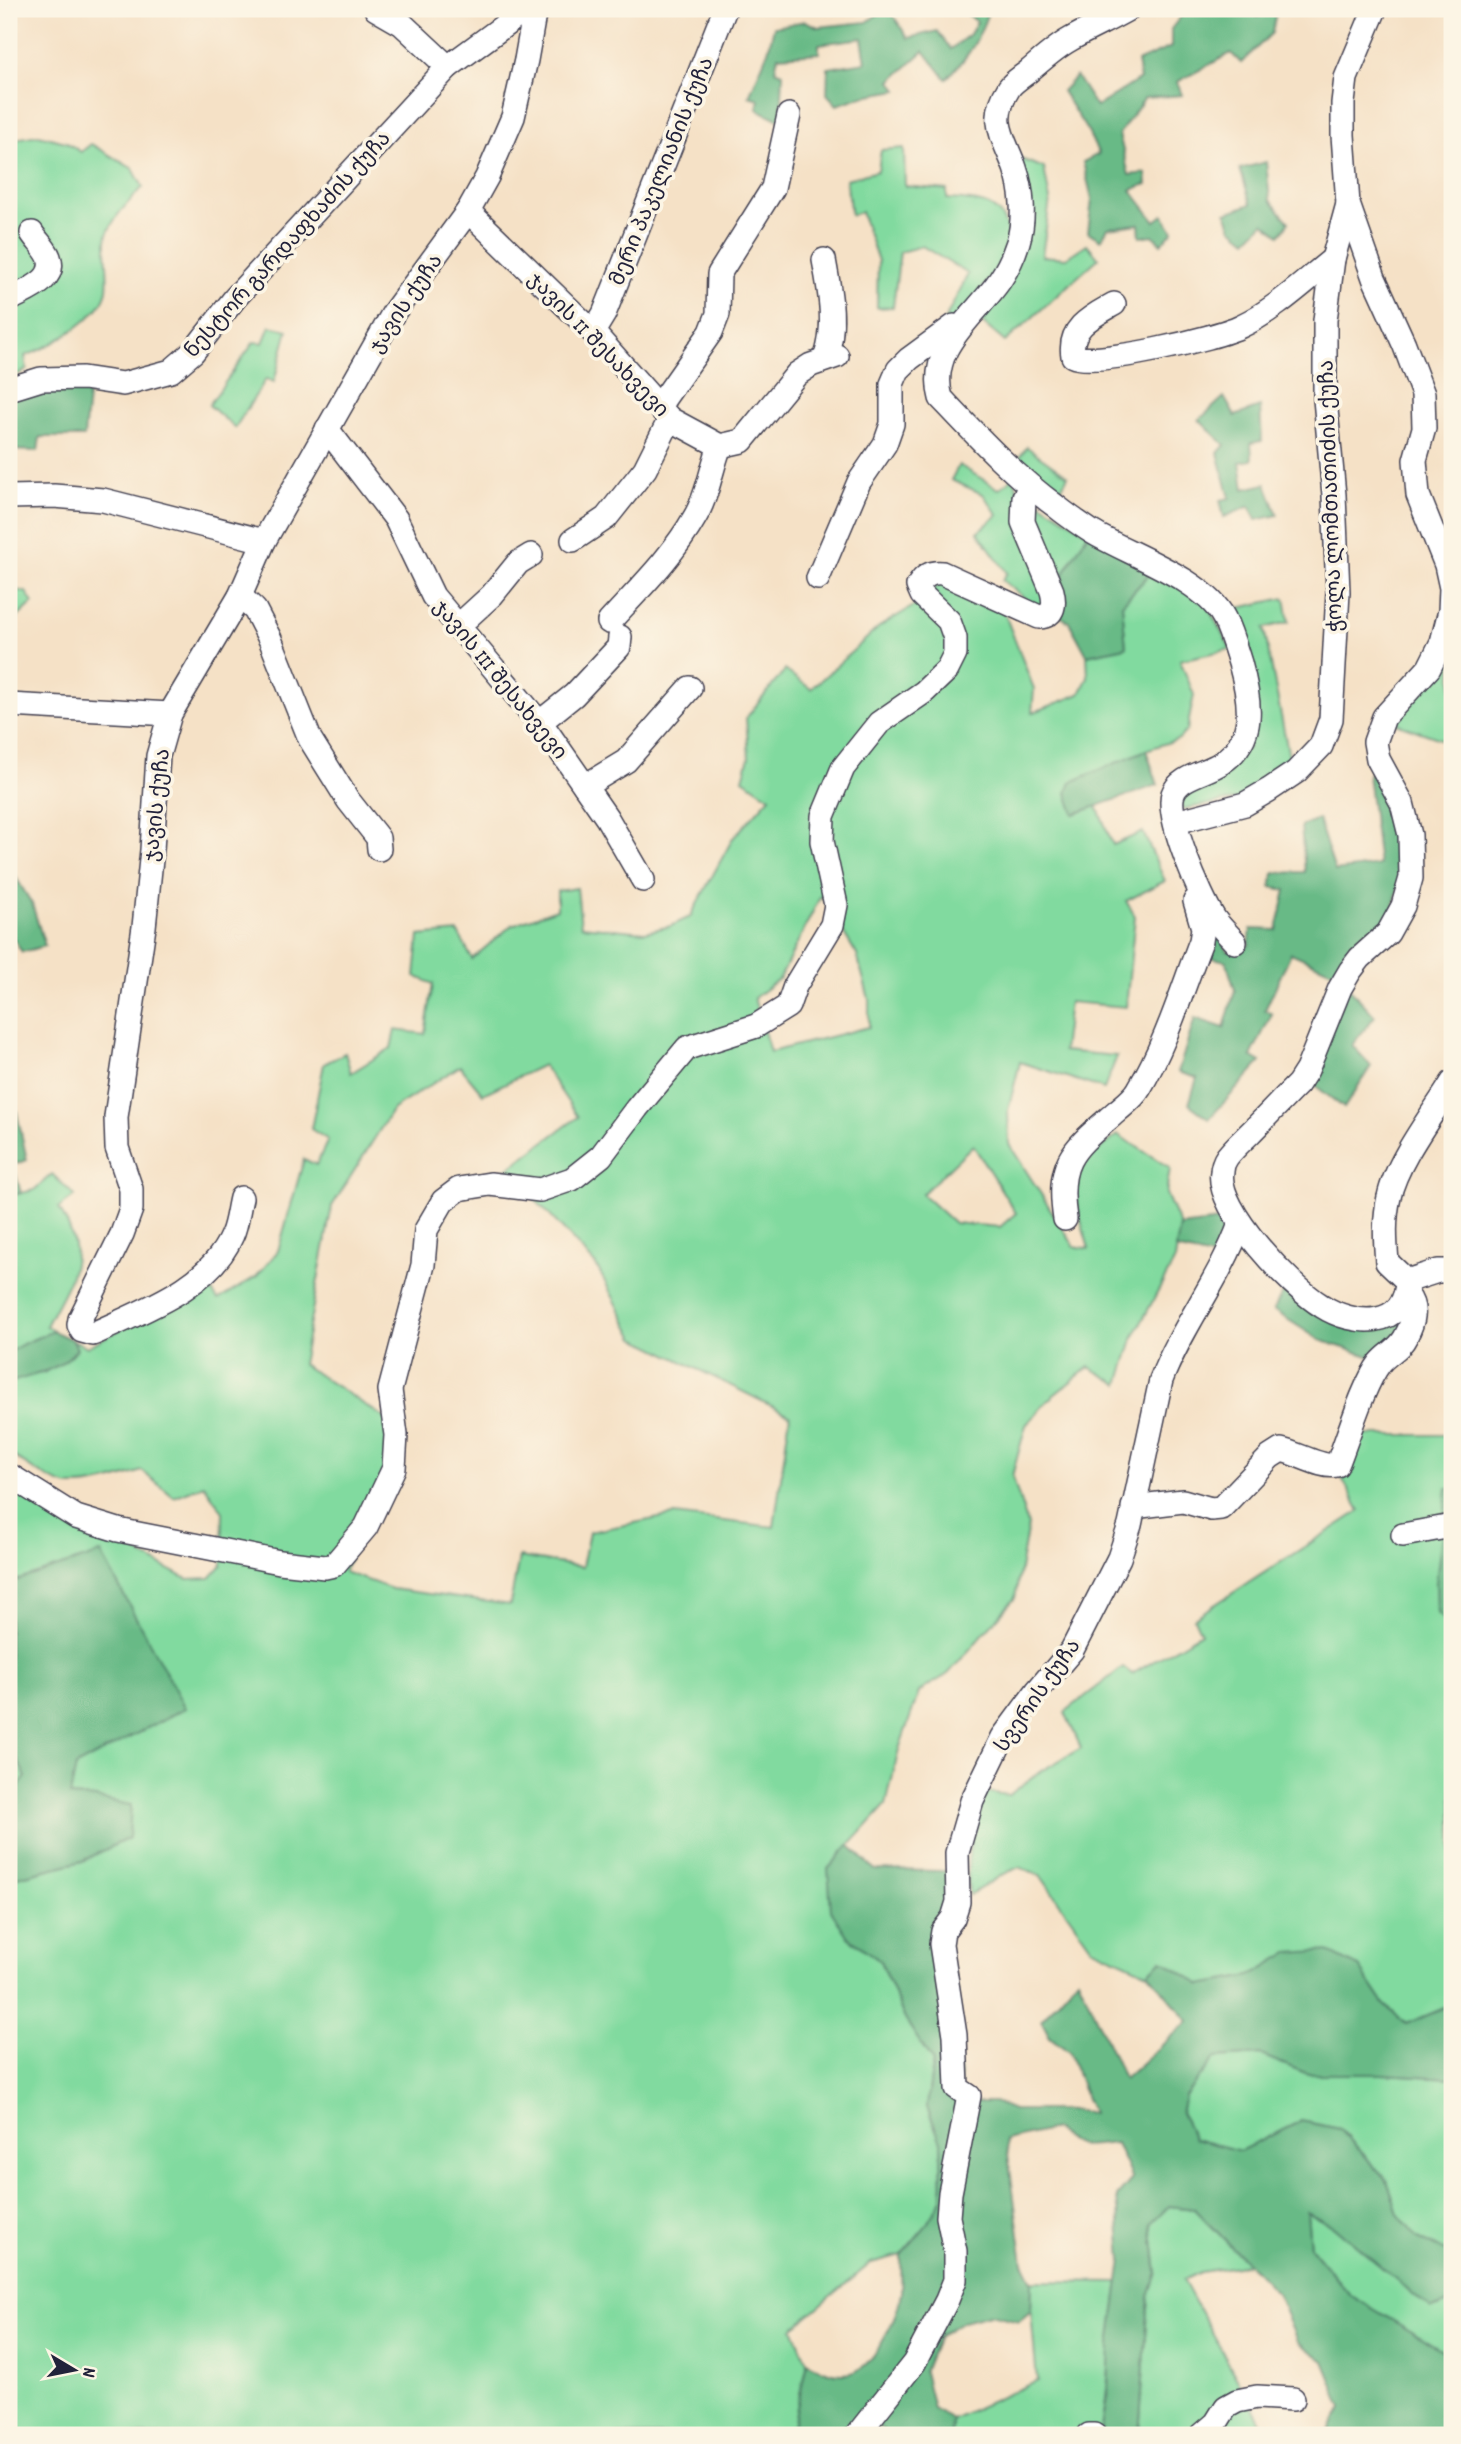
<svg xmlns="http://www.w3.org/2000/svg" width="1461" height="2444" font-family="Dekko,'Noto Sans Georgian',sans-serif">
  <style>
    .green { fill: #81da9f; stroke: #527e6d; stroke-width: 2; fill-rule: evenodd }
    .forest { fill: #68ba86; stroke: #456e60; stroke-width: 2 }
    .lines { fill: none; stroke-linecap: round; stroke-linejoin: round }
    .minor-casing { stroke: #423f50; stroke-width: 26 }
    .minor { stroke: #fff; stroke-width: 23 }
    .labels { text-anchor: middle; stroke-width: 7; stroke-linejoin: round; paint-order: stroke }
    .street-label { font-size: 21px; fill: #22223b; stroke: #fcf5e5 }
  </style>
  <rect width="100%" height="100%" fill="#fcf5e5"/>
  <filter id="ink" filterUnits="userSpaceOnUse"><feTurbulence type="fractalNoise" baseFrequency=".0143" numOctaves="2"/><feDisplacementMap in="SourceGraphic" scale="14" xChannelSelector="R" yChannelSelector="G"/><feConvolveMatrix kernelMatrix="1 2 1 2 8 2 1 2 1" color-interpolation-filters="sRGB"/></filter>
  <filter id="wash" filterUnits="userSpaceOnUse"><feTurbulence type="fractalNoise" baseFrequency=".00686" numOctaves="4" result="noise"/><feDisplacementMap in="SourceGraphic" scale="28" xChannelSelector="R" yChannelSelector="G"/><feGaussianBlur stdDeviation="1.57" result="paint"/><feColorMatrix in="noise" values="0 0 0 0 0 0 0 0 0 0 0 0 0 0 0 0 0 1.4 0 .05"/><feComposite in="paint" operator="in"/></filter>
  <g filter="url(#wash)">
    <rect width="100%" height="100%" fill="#f5e1c6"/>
    <g class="green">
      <path d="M38,135l28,7 15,10 10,-8 42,25 10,18c-13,14 -29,28 -36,48 -4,11 4,43 -1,59 -8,25 -58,54 -81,62l2,14 -18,9v-239z"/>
      <path d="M904,148l1,38 42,4v9c40,2 61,5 63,50l-43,62 -27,18 28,-55 -46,-28 -22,6 -7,55 -16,1 1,-47 -17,-49 -10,3 -5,-36 32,-8 3,-21z"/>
      <polygon points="1016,157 1044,168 1050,200 1042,256 1066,258 1087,244 1099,258 1005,342 979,320 1008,280"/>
      <polygon points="270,326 288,330 274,382 266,379 235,428 209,405 254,342 263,343"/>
      <polygon points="1027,447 1068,476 1055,500 1016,462"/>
      <polygon points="959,465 999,489 1014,477 1048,598 1042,607 1028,601 1002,580 1007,573 978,532 998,515 983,494 951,480"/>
      <polygon points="1033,498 1088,533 1055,588 1036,548"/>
      <path d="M1155,568l49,32 27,49 -51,11 14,35 -7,35 -8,9 -33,11 -72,64 23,-8 16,39 30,-13 22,49 -39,20 9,15 -9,91 -57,-5 -6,49 54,5 -13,33 -84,-27 -12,48 1,34 65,102 15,3c-6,-23 -21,-59 -8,-81 7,-13 25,-23 37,-33l52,33 -4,26 14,32 -5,34 -41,76 -15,48 -30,-17 -40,32 -23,26 -14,51 16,49 -13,73 -67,76 -29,18 -20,57 -13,56 -58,64 20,68 32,24 25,58 28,43 -6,45 14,35 1,57 -17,28 -24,28 -30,8 -78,65 14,34 -16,73h-782v-556l73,-18 46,-23 2,-33 -35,-7 -26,-2 7,-30 28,-17 -87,-170 -8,4v-97l94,53 13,-1 22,15 49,26 23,-1 12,-13 1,-53 -19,-27 -30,12 -32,-26c-20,7 -50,16 -71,15 -14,0 -51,-24 -62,-34v-69l22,-8 13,-2 33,-24 -4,-9 14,7 120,-63 11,16 39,-24 21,-25 26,-92 12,6 12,-25 -17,-11 13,-65 21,-11 6,20 40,-25 4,-18 30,4 8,-50 -18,-8 4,-40 39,-4 14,27 40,-34 45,-16v-18l20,-3 4,38 64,6 26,-6 19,-9 43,-79 37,-41 -27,-18 6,-22 -3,-39 39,-48 26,19 68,-62 53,-32 1,-6 10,-9 59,27 32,82 -2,24 48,-19 8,-17 -1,-22 39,-8 -4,-43zM821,895l36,60 12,44v28l-99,25 -16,-54 26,-20zM543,1065l35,52 -71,52 89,96 39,73 155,77 -16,112 -100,-12 -85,17 -7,35 -63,-10 -9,48 -118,-16 -48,-17 58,-143 -100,-65 30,-158 61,-97 67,-43 23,28zM973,1145l43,68 -16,14 -46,-4 -32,-29z"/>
      <polygon points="9,589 26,592 33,603 9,625"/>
      <polygon points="1285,598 1289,622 1264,628 1291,767 1246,798 1182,809 1183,788 1248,748 1229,610"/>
      <polygon points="1452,647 1452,743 1395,723 1443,664"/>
      <path d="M52,1174l23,22 -16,12c31,52 11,69 -13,118l7,5 -28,12 -16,9v-156l25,-6z"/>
      <path d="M1353,1435h99v53h-4l-11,125 15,15v377l-46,19 -22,-20 -25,-37 -71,-14 -38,23 -49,9 -39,-25 -14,13 -57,-26 -51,-72 -21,-8 -13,6 -37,22c-4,-42 3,-64 17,-103l23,3 32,-24 40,-23 -16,-36 58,-45 9,7 69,-41 -7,-15 166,-107 -18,-33z"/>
      <polygon points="9,1743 26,1777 9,1800"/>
      <polygon points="1261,2055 1308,2074 1382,2074 1452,2078 1452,2250 1442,2250 1416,2237 1398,2214 1387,2180 1340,2129 1301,2121 1240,2151 1194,2139 1181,2113 1185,2096 1215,2058"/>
      <polygon points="1169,2206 1195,2209 1248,2264 1201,2272 1183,2280 1268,2435 1139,2435 1149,2296 1157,2272 1151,2223"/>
      <polygon points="1307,2212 1333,2226 1431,2309 1452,2302 1452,2361 1442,2350 1350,2295 1310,2246"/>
      <path d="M1032,2281l87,1c-8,51 -10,102 -18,153h-150l1,-16 85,-38 -6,-70z"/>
    </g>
    <g class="forest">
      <path d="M885,9h4l19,29 29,-7 14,18 19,-15 7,-12 -16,-13h28c-10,31 -19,46 -43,70l-22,-28 -33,30 7,9 -35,6 -26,9 -10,-11 1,-26 38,-6 -4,-24 -43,6v9l-41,3 -3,14 8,3 -2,48 -24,-12 2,-10 -10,-3 19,-45 6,-24 31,-6 13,6 49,-5z"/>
      <polygon points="1187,9 1196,9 1209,14 1211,9 1244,9 1258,17 1265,9 1276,12 1272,33 1241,63 1231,53 1177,82 1182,95 1145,98 1119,134 1129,175 1146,173 1147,184 1131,190 1155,221 1163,215 1173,231 1161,244 1153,235 1140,237 1139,224 1108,228 1101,240 1088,232 1092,199 1083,162 1099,154 1088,132 1062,91 1076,76 1096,107 1140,79 1137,62 1171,47 1171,29"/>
      <polygon points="1266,162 1270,200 1289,222 1280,235 1264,223 1247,240 1232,228 1226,213 1251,204 1240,169"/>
      <polygon points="89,386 84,437 40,437 38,451 9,450 9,394 29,388"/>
      <polygon points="1224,397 1235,416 1260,407 1262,441 1251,443 1252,460 1240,462 1244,489 1266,484 1278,515 1256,520 1250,506 1224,517 1220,500 1230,498 1218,453 1225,445 1199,420"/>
      <polygon points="1088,533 1155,568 1122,604 1126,647 1087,655 1069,622 1060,616 1055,588"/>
      <polygon points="1146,750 1158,785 1074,814 1067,793 1071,782"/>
      <polygon points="1376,772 1396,807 1404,866 1390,920 1341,975 1291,953 1265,1010 1272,1014 1251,1056 1261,1062 1209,1119 1189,1104 1197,1078 1178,1072 1195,1018 1224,1028 1235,990 1226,961 1201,955 1199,896 1228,951 1241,951 1249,945 1251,929 1277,930 1286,890 1271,887 1274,873 1305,872 1301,826 1318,819 1335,871 1379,865 1368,774"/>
      <polygon points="9,866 32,904 45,946 22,952 9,931"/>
      <polygon points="1348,987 1375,1016 1352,1045 1371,1066 1344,1108 1308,1080"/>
      <polygon points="9,1076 27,1160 13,1165 21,1193 9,1196"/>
      <polygon points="1228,1220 1228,1232 1220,1259 1176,1249 1180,1226"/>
      <polygon points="1287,1286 1332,1319 1407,1306 1405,1326 1372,1357 1320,1340 1273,1310"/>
      <path d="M53,1331l20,9 4,9c-18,22 -43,25 -68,34v-31l16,-9z"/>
      <polygon points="1447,1488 1452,1488 1452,1628 1437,1613 1436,1583"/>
      <polygon points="101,1553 185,1708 76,1766 70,1796 95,1798 131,1805 129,1838 82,1861 9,1879 9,1800 26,1777 9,1743 9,1583"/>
      <path d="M849,1845l26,25 71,1 5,18 -6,29 17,184h32l19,8h60l19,3 -23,-61 -19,-15 -9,-17 37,-42 46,101 65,-58 -41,-48 14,-13 39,25 49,-9 38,-23 32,-2 11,2 28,14 25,37 22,20 46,-19v73l-70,-4h-74l-47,-19 -46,3 -30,38 -4,17 13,26 46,12 61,-30 39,8 47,51 11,34 18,23 26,13h10v52l-21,7 -98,-83 -26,-14 3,34 40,49 92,55 10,11v74h-125l16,-27 -19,-47 -27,-20 -19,-47 -83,-85 -26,-3 -18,18 6,48 -8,24 -10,139h-38l7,-46 2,-45 12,-84 -5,-64 15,-17 -16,-36c-31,3 -37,8 -62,-14l-48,11 17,123 9,18 -1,30 -12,10 -29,-7 -27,7 -25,16 -14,35 9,36 19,11 -1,16h-65l-5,-7 -26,-2 -7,9h-57l16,-73c15,8 30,16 47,10 22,-8 44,-57 47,-79 1,-12 0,-26 0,-38l24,-28 17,-28 -1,-57 -14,-35 6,-45 -28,-43 -25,-58 -32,-24 -17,-26 -3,-42z"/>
    </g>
  </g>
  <g filter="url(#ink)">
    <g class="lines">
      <defs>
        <g id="minor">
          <polyline points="376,9 402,24 448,67"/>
          <path d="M1128,9c-19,11 -38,19 -57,30 -15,8 -29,21 -42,32 -6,5 -16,11 -20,17 -21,33 -5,49 6,80 8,23 10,51 3,74 -4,13 -10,26 -18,38 -25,37 -73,67 -59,118 36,38 73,78 116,109 11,9 23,17 35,25 36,22 112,47 132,86 7,14 11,29 16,45 10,36 18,76 -19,100 -14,10 -42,13 -48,31 -8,22 28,104 41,124 6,9 14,16 21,24"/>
          <path d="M1375,9l-29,69 -3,25v32l5,69 26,74 30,66 19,50 1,34 -9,32 3,35 28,70 5,23 -1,23 -8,31 -13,26 -45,49 -9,25 3,17 24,44 8,32 1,43 -8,28 -15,27 -28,25 -10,13 -10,17 -33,82 -9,14c-16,16 -32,33 -49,50 -7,7 -16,15 -22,23 -3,4 -5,11 -5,15 -7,37 70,116 100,134 31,20 84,24 85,-25"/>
          <polyline points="468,211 593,332 670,419 720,446 742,441 797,374 811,365 837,356"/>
          <path d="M824,260c6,32 13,68 1,99"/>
          <path d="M9,300c15,-9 49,-19 40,-43 -3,-8 -12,-16 -17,-24"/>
          <path d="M1114,304c-21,12 -46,23 -41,52 21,11 144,-18 168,-30 34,-16 63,-44 92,-67"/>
          <polyline points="593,332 604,314 725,9"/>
          <polyline points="9,389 41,379 83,378 123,384 171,371 193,352 235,298 448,67 527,9"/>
          <polyline points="659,406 711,332 718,314 719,274 773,188 789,115"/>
          <polyline points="327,429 396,519 433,596 548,733 607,818 643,880"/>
          <polyline points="9,497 54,496 103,500 264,541"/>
          <polyline points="573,540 606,518 645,469 670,419"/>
          <polyline points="818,578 859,482 885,444 892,424 892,384 898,370 909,359 954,326"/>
          <polyline points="240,596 255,610 270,639 310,739 348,800 378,838 379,849"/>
          <path d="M609,622c30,-33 64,-66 86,-105 13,-22 16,-48 25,-71"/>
          <polyline points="457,627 492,595 518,563 531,555"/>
          <polyline points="9,705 170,714"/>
          <polyline points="539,723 574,695 619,647 620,637"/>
          <polyline points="585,786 626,761 690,688"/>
          <polyline points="1176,822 1245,804 1269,790 1296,772 1321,746 1331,719 1338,592 1334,495 1325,399 1325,320 1333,259 1348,204"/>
          <path d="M241,1198c-3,12 -4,26 -9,37 -22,53 -91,76 -139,99l-11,-3 -3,-6 1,-6 42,-85 9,-25v-20l-14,-41 -1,-31 28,-190 8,-77 6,-94 12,-42 70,-118 24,-55 130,-229 74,-101 19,-34 26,-60 13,-57 9,-51"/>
          <path d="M1065,1219c-9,-60 9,-70 51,-107 8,-7 18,-14 23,-23 27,-45 43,-99 62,-148l2,-13 -8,-27"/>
          <path d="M1407,1281l-20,-19c-2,-23 -3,-43 2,-65 7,-35 44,-83 63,-114"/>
          <polyline points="1407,1281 1438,1271 1452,1271"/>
          <path d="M9,1475l67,42 42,13 162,32 45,5 9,-2 32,-38 28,-59 2,-33 -6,-45 33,-125 3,-35 17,-29 16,-12 31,-5 50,6 32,-11 29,-23 36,-48 50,-60 69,-22 32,-20 7,-20 37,-61 4,-20 -14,-64 1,-25 20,-48 36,-45 45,-31 23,-22 8,-16v-16l-6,-17 -27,-26 -4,-9c6,-10 12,-14 24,-13l97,44c16,-1 16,-14 13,-26l-29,-69 1,-25 8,-8"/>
          <path d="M1133,1507l50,-6 28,8 10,-1 49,-51 11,-7c16,3 42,19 56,15 11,-27 26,-80 43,-102 8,-10 20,-14 26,-27 8,-15 11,-28 1,-41"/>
          <polyline points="1403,1535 1452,1526"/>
          <path d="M857,2435l57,-72 33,-63 8,-20v-29l-7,-34 2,-24 19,-97 -12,-8 -2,-53 -14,-91 2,-13 10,-13 5,-16 -1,-49 15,-52 31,-64 34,-46 35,-41 47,-92 11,-33 31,-145c21,-54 59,-101 79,-156"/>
          <polyline points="1089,2435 1094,2435"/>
          <polyline points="1202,2435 1216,2423 1226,2407 1237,2401 1257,2397 1293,2399"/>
        </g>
      </defs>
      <use href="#minor" class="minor-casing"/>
      <use href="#minor" class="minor"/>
    </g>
  </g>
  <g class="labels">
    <g class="street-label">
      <text transform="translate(661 171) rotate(-68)" y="7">მერი პაკელიანის ქუჩა</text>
      <text transform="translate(287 244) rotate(-48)" y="7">ნესტორ გარდაფხაძის ქუჩა</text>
      <text transform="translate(405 303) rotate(-56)" y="7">ჯავის ქუჩა</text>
      <text transform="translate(599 344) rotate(46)" y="7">ჯავის II შესახვევი</text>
      <text transform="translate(1330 496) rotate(-92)" y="7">ჭოლა ლომთათიძის ქუჩა</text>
      <text transform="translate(501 679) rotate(51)" y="7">ჯავის III შესახვევი</text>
      <text transform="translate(156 805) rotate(-84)" y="7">ჯავის ქუჩა</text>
      <text transform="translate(1037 1695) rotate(-55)" y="7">სვერის ქუჩა</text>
    </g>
  </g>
  <rect width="1461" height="2444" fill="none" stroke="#fcf5e5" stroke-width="35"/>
  <g transform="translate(74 2370) rotate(100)" stroke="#fcf5e5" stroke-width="5" paint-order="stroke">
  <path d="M0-5L12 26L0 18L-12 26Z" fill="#22223b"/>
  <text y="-10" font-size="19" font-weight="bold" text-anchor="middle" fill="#22223b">N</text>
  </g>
</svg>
